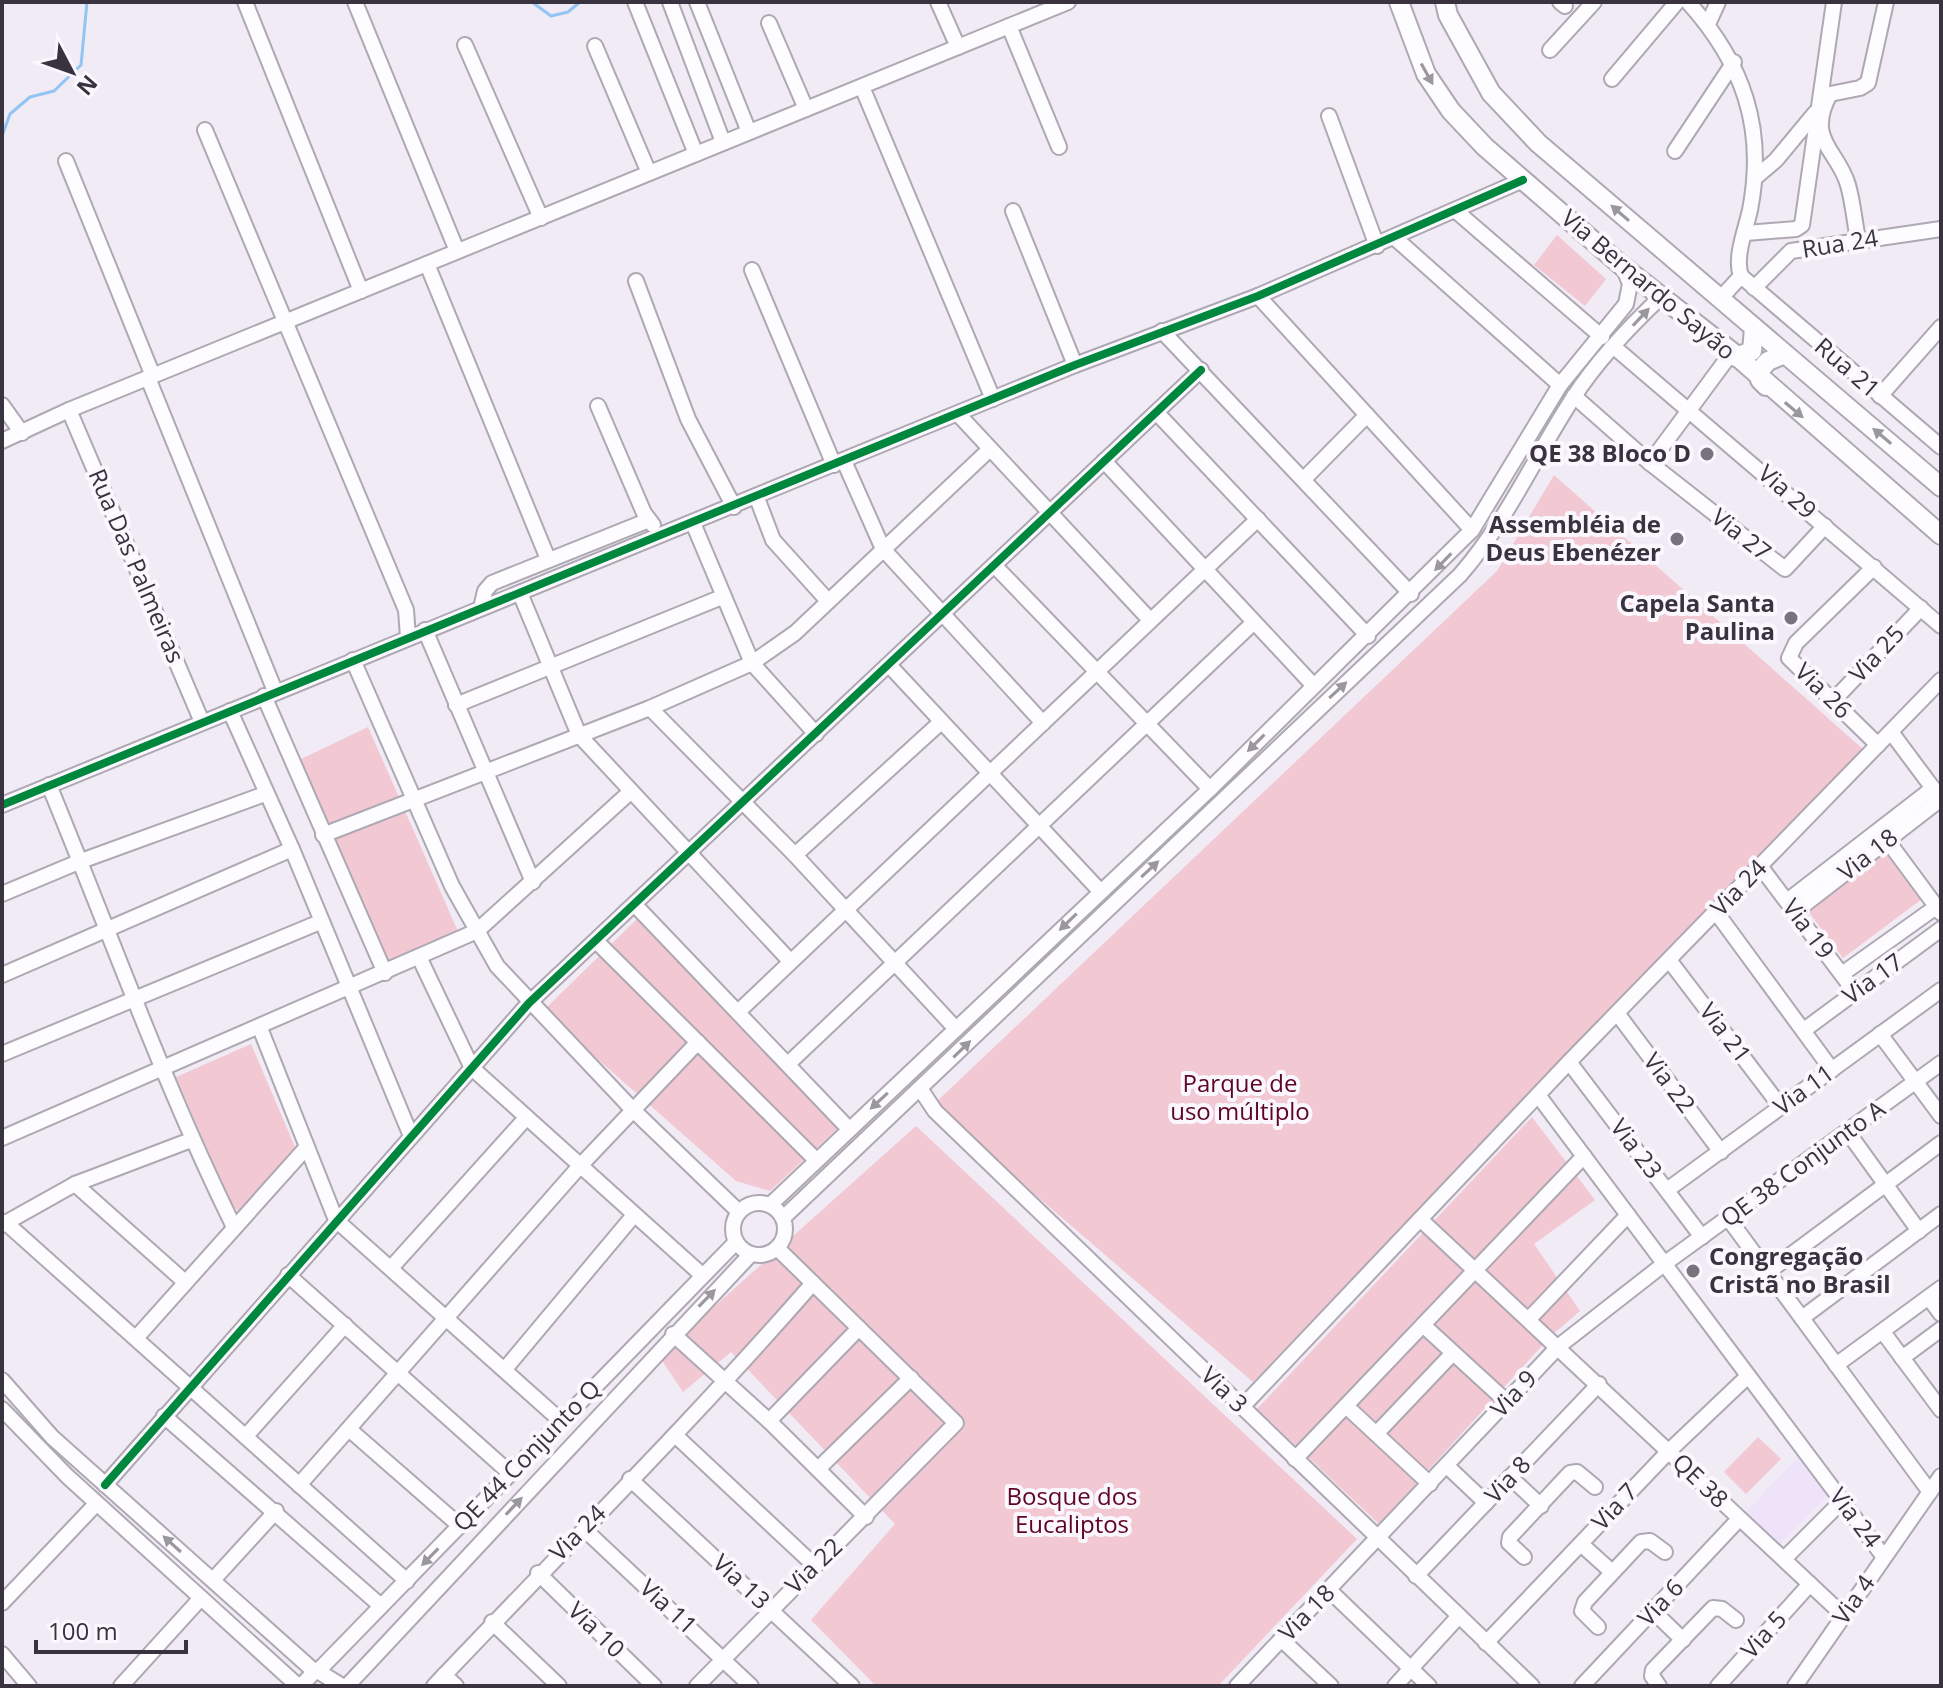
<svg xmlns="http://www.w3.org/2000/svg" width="1943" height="1688" font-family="'Open Sans',sans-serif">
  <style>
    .built { fill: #efe3fa }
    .green { fill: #f2c8d2 }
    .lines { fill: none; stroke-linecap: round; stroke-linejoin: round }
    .stream { stroke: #92c4f4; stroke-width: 3 }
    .minor-casing { stroke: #aea8b3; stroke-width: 18 }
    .major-casing { stroke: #aea8b3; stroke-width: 22 }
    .minor { stroke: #fdfcfe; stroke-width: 14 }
    .major { stroke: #fdfcfe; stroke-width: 18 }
    .cycleway-casing { stroke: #fbf7fe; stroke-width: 13 }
    .cycleway { stroke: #00873e; stroke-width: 8 }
    .oneway { fill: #9b979e }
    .poi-dot { fill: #79737f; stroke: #fbf7fe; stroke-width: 3 }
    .labels { text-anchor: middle; stroke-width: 8; stroke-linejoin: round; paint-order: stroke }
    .street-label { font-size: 24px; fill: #39323f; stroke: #fbf7fe }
    .poi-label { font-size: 24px; font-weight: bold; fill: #39323f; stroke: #fbf7fe; text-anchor: end }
    .park-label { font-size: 24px; fill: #5e0520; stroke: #fbf7fe }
  </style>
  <rect width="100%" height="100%" fill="#f1ebf6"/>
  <polygon class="built" points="1800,1455 1827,1495 1779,1545 1746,1512"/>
  <g class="green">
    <polygon points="1557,235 1606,279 1585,306 1534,265"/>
    <polygon points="1554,475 1865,751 1253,1382 932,1106 1497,571"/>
    <polygon points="368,727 460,936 390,966 299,760"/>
    <polygon points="1887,852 1922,899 1843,958 1808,911"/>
    <polygon points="637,919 838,1128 770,1191 736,1181 543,1011"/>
    <polygon points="251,1044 295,1147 240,1211 232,1207 176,1077"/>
    <polygon points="1532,1117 1595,1200 1534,1244 1580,1311 1551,1336 1379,1524 1257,1409"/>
    <polygon points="916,1126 1357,1539 1218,1686 876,1686 811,1620 895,1524 731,1352 683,1392 659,1356"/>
    <polygon points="1758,1437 1781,1459 1746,1494 1724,1472"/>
  </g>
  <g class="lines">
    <g class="stream">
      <polyline points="532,2 551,16 568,12 580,2"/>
      <polyline points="2,136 10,114 30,97 54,91 81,65 87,2"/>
    </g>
    <defs>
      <g id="minor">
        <polyline points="245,2 361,291"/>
        <polyline points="355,2 457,251"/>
        <polyline points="635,2 696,154"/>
        <polyline points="670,2 723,142"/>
        <polyline points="697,2 749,132"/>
        <polyline points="938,2 958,47"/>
        <polyline points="1560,2 1565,6"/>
        <path d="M1688,2c55,61 78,126 62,208 -4,19 -16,47 -9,66l200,171"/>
        <polyline points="769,23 806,109"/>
        <polyline points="1708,24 1718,2"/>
        <polyline points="1009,26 1059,147"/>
        <polyline points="465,45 541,218"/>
        <polyline points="595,46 649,173"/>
        <polyline points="1550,50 1594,2"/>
        <polyline points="1612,79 1677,2"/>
        <polyline points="865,94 993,399"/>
        <polyline points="1329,116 1377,246"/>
        <polyline points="205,130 406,610 408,637"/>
        <polyline points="1675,151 1734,62"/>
        <polyline points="66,161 153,376"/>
        <polyline points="1756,177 1776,160 1815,113"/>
        <polyline points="1013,211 1075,365"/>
        <polyline points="1456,211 1602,337"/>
        <polyline points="1746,233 1796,229 1802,225 1834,2"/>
        <polyline points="1395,238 1560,385"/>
        <path d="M1858,241c-3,-18 -5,-38 -10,-56 -10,-35 -43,-45 -18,-91l30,-6 8,-5 18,-81"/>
        <polyline points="427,264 548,559"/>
        <polyline points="752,270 834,465"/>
        <polyline points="636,281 688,419 734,507"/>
        <polyline points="1754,288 1791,251 1941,229"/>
        <polyline points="1258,296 1472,530"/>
        <polyline points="1720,299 1741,276"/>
        <polyline points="1162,331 1411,594"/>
        <polyline points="1614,347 1941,626"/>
        <polyline points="148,378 275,691"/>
        <polyline points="1574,396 1650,463 1785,569 1825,526"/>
        <polyline points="1880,396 1941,327"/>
        <polyline points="2,405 22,433"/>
        <polyline points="598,406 644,513 653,525"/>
        <polyline points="69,410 202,722"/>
        <polyline points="1157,413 1368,636"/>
        <polyline points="958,414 1150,620"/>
        <polyline points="2,441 69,410 1068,2"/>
        <polyline points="844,461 883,549 1043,723"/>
        <polyline points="1104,461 1314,686"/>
        <polyline points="1650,463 1732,352"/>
        <polyline points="1305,478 1367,415"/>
        <polyline points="757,498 773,540 828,601"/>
        <polyline points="693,523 752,663 816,734"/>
        <polyline points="994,565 1210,789"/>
        <polyline points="1874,567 1796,643 1789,658 1878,745"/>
        <polyline points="520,593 579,735 790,961"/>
        <polyline points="481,608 485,591 492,583 649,520"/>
        <polyline points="425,630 533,882"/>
        <polyline points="353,660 452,886 497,966 633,1110 739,1212"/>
        <polyline points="889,665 1100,891"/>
        <polyline points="264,696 385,973"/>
        <polyline points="1833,701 1921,608"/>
        <polyline points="456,705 722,597"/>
        <polyline points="650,708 795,855 956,1029"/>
        <polyline points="230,711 292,849 411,1136"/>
        <path d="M49,785c61,148 114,298 185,442"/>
        <polyline points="2,805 1075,365 1258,296 1523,180"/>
        <polyline points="323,835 650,708 752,663 795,633 990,449"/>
        <polyline points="1887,840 1941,913"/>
        <polyline points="795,855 941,722"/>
        <polyline points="1760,866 1855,992"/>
        <polyline points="2,894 81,861 265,794"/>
        <polyline points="1787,901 1933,788"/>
        <polyline points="636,906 849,1129"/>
        <polyline points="1716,912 1832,1070"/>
        <polyline points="1795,912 1941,799 1891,732"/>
        <polyline points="596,941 816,1160"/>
        <polyline points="420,959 472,1068 702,1275"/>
        <polyline points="1669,960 1781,1107"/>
        <polyline points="1842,974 1936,907"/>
        <polyline points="2,975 292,849"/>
        <polyline points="738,1012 1258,519"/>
        <polyline points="1617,1013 1721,1152"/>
        <polyline points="260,1028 336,1220 561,1421"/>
        <polyline points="1804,1030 1941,929"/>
        <polyline points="1880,1034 1941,1116"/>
        <polyline points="2,1054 320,922"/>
        <polyline points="1569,1062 1702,1237"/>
        <polyline points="788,1064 1253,623"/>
        <polyline points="921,1090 935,1111 1532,1686"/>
        <polyline points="1538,1095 1884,1557"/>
        <polyline points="1847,1131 1919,1231"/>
        <polyline points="2,1138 477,931 629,793"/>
        <polyline points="75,1184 185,1282"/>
        <polyline points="1667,1190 1941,990"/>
        <circle cx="759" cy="1229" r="26"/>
        <polyline points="770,1205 1210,789 1472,530 1560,385 1626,304 1630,284 1623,266"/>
        <path d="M783,1218l677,-643c47,-54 74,-117 113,-177 24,-37 57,-72 89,-102"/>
        <polyline points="1728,1218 1930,1492"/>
        <polyline points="1420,1219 1843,1615"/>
        <polyline points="5,1222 407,1581"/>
        <polyline points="2,1225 75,1184 191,1140"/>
        <polyline points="391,1268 526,1118"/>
        <polyline points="1768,1272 1941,1143"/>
        <polyline points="288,1275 511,1474"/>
        <polyline points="1929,1298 1941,1314"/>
        <polyline points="1802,1318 1941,1214"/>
        <polyline points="1529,1319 1628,1215"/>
        <polyline points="1423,1325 1507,1402"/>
        <polyline points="1883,1332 1941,1410"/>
        <polyline points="673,1334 769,1421 866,1517"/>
        <polyline points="136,1338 306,1148"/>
        <polyline points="1902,1358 1941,1329"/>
        <polyline points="1836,1365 1941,1288"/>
        <polyline points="505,1369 634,1215"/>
        <polyline points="2,1380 52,1437 314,1671"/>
        <polyline points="1346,1406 1430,1484"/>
        <polyline points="1242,1407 1569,1062 1941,680"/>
        <polyline points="2,1409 67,1476 298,1686"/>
        <polyline points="164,1416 381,1606"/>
        <polyline points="769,1421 859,1328"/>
        <polyline points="350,1430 460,1526"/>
        <polyline points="1376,1434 1453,1353"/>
        <polyline points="675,1435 815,1566"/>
        <polyline points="246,1436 345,1325"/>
        <polyline points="1295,1459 1584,1156"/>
        <polyline points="1447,1466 1486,1503"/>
        <polyline points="818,1469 911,1378"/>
        <polyline points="1510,1477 1541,1506"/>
        <polyline points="630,1479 852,1686"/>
        <polyline points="105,1485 529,1003 1201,370"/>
        <polyline points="299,1485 579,1167 698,1042"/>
        <polyline points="584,1529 751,1686"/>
        <polyline points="1581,1544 1612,1572"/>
        <polyline points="1524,1557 1509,1543 1510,1537 1570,1473 1577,1472 1595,1487"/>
        <polyline points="1784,1559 1842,1501"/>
        <polyline points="538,1573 654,1686"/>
        <polyline points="1416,1576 1599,1384"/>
        <polyline points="213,1580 276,1511"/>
        <polyline points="1329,1590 1429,1686"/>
        <polyline points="2,1603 96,1504"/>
        <polyline points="1654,1612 1683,1640"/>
        <polyline points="492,1622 559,1686"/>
        <polyline points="1598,1627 1582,1611 1585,1602 1641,1542 1650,1541 1665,1552"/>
        <polyline points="1281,1639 1331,1686"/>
        <polyline points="1486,1643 1669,1451 1748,1376"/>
        <polyline points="2,1654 29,1686"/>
        <polyline points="318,1671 736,1242"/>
        <polyline points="444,1675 456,1686"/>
        <polyline points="121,1686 201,1598"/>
        <polyline points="301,1686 316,1670 342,1686"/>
        <polyline points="347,1686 751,1254"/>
        <path d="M434,1686c127,-134 258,-264 379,-403"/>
        <polyline points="697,1686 956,1423 777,1248"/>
        <polyline points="1237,1686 1559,1346 1664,1264 1941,1063"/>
        <polyline points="1395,1686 1459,1616"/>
        <polyline points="1582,1686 1739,1519"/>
        <polyline points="1659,1686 1652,1676 1653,1670 1713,1608 1722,1609 1736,1620"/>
        <polyline points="1718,1686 1810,1584"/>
        <polyline points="1795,1686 1941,1476"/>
      </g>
      <g id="major">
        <polyline points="1399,2 1426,74 1451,111 1485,147 1622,266 1732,352 1941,535"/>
        <polyline points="1445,2 1448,15 1491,93 1538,143 1941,487"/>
        <polyline points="1736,357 1752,351 1754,328"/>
        <polyline points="1766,386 1760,380 1760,370 1768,361 1785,354"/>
      </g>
    </defs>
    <use href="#minor" class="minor-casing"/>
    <use href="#major" class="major-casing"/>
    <use href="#minor" class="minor"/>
    <use href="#major" class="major"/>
    <defs>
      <g id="cycleway">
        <polyline points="2,805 1075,365 1258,296 1523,180"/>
        <polyline points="105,1485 529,1003 1201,370"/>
      </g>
    </defs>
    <use href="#cycleway" class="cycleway-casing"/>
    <use href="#cycleway" class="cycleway"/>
  </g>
  <defs><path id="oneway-solid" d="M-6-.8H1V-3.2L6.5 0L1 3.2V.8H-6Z" transform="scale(2)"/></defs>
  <g class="oneway">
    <use href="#oneway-solid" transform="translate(1427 74) rotate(61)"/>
    <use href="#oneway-solid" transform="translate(1620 213) rotate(-139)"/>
    <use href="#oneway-solid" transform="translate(1641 317) rotate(-47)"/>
    <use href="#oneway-solid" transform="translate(1794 410) rotate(40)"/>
    <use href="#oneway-solid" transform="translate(1882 436) rotate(-140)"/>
    <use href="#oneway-solid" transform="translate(1443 562) rotate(134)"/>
    <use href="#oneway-solid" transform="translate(1338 690) rotate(-43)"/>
    <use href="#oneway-solid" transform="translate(1256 743) rotate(135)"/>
    <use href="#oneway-solid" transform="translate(1150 869) rotate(-43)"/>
    <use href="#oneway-solid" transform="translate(1068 922) rotate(136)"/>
    <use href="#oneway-solid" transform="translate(962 1049) rotate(-44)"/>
    <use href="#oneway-solid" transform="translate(879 1101) rotate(137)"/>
    <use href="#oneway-solid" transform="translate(707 1298) rotate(-46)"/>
    <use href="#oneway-solid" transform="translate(514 1506) rotate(-47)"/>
    <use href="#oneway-solid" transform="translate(172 1544) rotate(-138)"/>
    <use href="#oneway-solid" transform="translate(430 1557) rotate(134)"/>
  </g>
  <g class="poi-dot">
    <circle cx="1707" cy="454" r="8"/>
    <circle cx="1677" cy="539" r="8"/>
    <circle cx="1791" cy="618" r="8"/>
    <circle cx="1693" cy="1271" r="8"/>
  </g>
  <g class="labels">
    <g class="street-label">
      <text transform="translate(1840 244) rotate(-9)" y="8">Rua 24</text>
      <text transform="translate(1648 285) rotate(40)" y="8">Via Bernardo Sayão</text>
      <text transform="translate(1847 368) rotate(41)" y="8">Rua 21</text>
      <text transform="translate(1787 492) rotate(41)" y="8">Via 29</text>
      <text transform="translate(1741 535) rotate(38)" y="8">Via 27</text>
      <text transform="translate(136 566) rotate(67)" y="8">Rua Das Palmeiras</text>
      <text transform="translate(1877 654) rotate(-47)" y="8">Via 25</text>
      <text transform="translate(1823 691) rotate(44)" y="8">Via 26</text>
      <text transform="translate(1868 855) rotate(-38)" y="8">Via 18</text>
      <text transform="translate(1739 888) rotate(-46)" y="8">Via 24</text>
      <text transform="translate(1808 929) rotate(53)" y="8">Via 19</text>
      <text transform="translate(1873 979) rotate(-36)" y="8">Via 17</text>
      <text transform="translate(1725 1033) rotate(53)" y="8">Via 21</text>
      <text transform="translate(1669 1083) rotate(53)" y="8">Via 22</text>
      <text transform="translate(1804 1090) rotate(-36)" y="8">Via 11</text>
      <text transform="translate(1636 1149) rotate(53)" y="8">Via 23</text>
      <text transform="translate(1803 1164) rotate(-36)" y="8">QE 38 Conjunto A</text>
      <text transform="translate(1224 1390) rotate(44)" y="8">Via 3</text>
      <text transform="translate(1514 1394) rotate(-47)" y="8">Via 9</text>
      <text transform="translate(527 1456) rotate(-46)" y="8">QE 44 Conjunto Q</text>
      <text transform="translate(1508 1480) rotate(-47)" y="8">Via 8</text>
      <text transform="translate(1700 1481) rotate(44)" y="8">QE 38</text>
      <text transform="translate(1615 1507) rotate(-47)" y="8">Via 7</text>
      <text transform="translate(1855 1518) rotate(53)" y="8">Via 24</text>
      <text transform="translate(578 1533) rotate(-45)" y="8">Via 24</text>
      <text transform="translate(814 1566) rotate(-44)" y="8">Via 22</text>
      <text transform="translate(741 1582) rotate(43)" y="8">Via 13</text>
      <text transform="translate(1854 1600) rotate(-55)" y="8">Via 4</text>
      <text transform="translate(1661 1603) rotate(-47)" y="8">Via 6</text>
      <text transform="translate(668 1607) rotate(43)" y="8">Via 11</text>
      <text transform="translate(1307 1613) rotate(-46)" y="8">Via 18</text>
      <text transform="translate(596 1630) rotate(44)" y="8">Via 10</text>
      <text transform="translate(1764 1635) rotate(-48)" y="8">Via 5</text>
    </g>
    <g class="poi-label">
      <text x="1691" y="462">QE 38 Bloco D</text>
      <text x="1661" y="533">Assembléia de<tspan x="1661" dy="28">Deus Ebenézer</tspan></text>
      <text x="1775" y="612">Capela Santa<tspan x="1775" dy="28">Paulina</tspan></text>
      <text x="1709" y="1265" text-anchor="start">Congregação<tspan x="1709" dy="28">Cristã no Brasil</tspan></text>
    </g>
    <g class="park-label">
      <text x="1240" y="1092">Parque de<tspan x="1240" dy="28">uso múltiplo</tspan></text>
      <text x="1072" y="1505">Bosque dos<tspan x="1072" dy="28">Eucaliptos</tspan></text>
    </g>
  </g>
  <rect width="1943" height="1688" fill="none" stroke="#39323f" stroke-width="8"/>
  <g transform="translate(72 72) rotate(131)" stroke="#fbf7fe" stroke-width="6" paint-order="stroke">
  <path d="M0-6L14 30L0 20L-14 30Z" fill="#39323f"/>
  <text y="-12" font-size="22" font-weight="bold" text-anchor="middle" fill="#39323f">N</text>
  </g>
  <path d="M36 1640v12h150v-12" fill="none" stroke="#39323f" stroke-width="4"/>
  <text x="48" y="1640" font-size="24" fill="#39323f" stroke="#fbf7fe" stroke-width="6" paint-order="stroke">100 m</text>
</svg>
